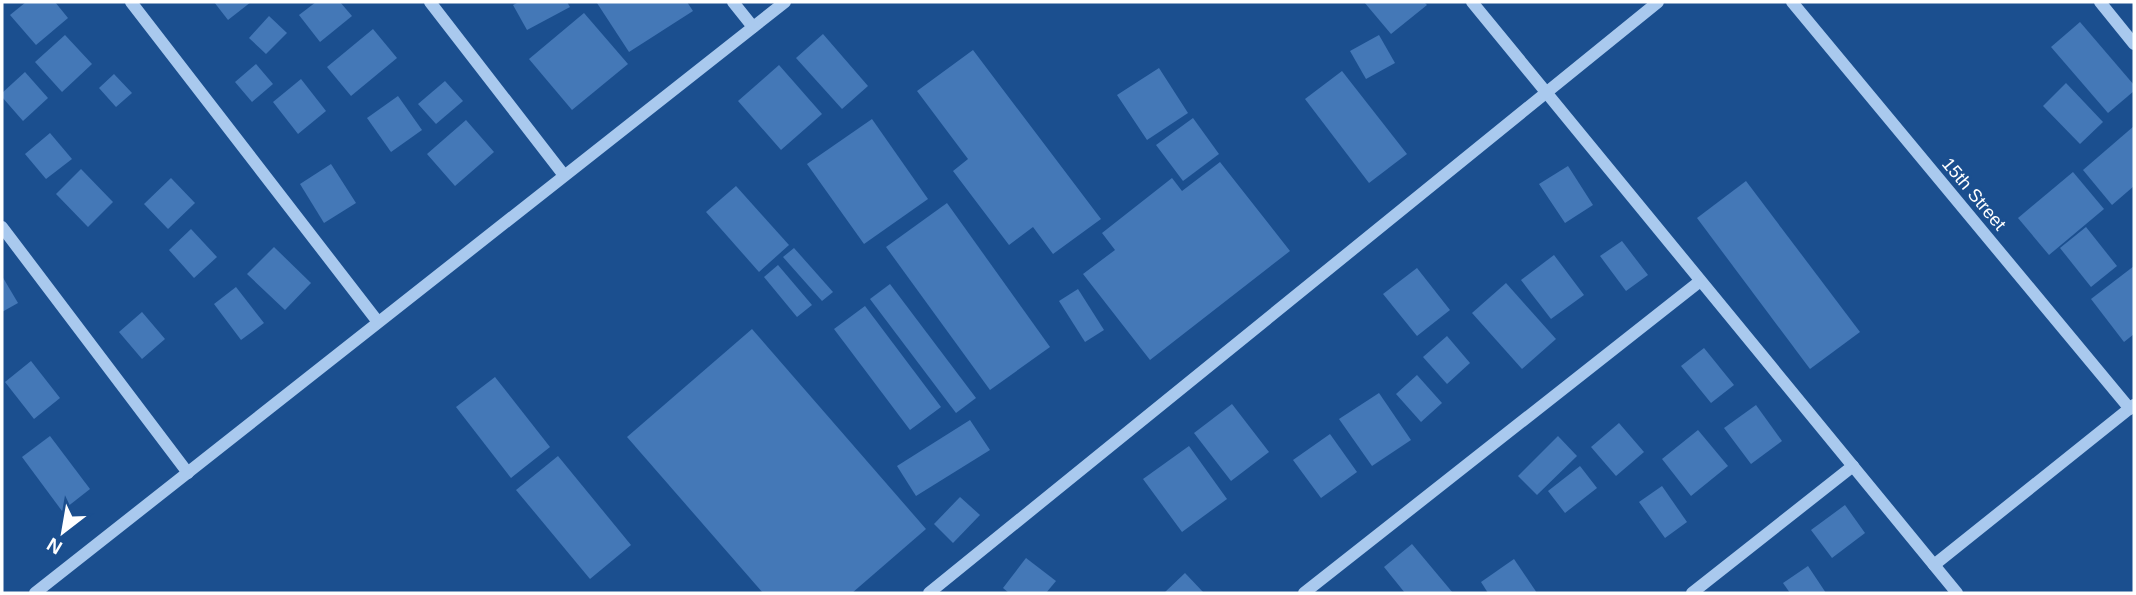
<svg xmlns="http://www.w3.org/2000/svg" width="2136" height="595" font-family="Arial,sans-serif">
  <style>
    .building { fill: #4478b7 }
    .lines { fill: none; stroke-linecap: round; stroke-linejoin: round }
    .minor { stroke: #a9c9ee; stroke-width: 12 }
    .labels { text-anchor: middle; stroke-width: 5; stroke-linejoin: round; paint-order: stroke }
    .street-label { font-size: 18px; fill: #fff; stroke: #1b4f8f }
  </style>
  <rect width="100%" height="100%" fill="#1b4f8f"/>
  <g class="building">
    <polygon points="26,2 55,2 68,18 36,45 10,15"/>
    <polygon points="214,2 251,2 228,20"/>
    <polygon points="316,2 340,2 352,16 320,42 299,15"/>
    <polygon points="519,2 567,2 570,7 527,30 513,5"/>
    <polygon points="600,2 687,2 693,11 629,52 597,3"/>
    <polygon points="1364,2 1424,2 1427,5 1391,34"/>
    <polygon points="584,13 628,64 572,110 529,59"/>
    <polygon points="269,16 287,33 266,54 249,38"/>
    <polygon points="2080,22 2134,85 2134,91 2108,113 2051,47"/>
    <polygon points="373,29 397,58 351,96 327,67"/>
    <polygon points="823,34 868,86 842,109 796,58"/>
    <polygon points="65,35 92,64 62,92 35,62"/>
    <polygon points="1379,35 1395,63 1366,79 1350,51"/>
    <polygon points="973,50 1101,219 1053,254 1033,227 1009,245 953,171 968,159 917,91"/>
    <polygon points="256,64 273,84 252,102 235,82"/>
    <polygon points="779,65 822,114 781,150 738,101"/>
    <polygon points="1159,68 1188,113 1147,140 1117,95"/>
    <polygon points="1342,71 1407,154 1369,183 1305,99"/>
    <polygon points="25,72 48,98 23,121 2,97 2,93"/>
    <polygon points="114,74 132,93 116,107 99,88"/>
    <polygon points="301,79 326,111 298,134 273,102"/>
    <polygon points="445,81 463,101 436,124 418,104"/>
    <polygon points="2066,83 2103,122 2080,144 2043,106"/>
    <polygon points="398,96 422,130 391,152 367,118"/>
    <polygon points="1193,118 1219,154 1183,181 1156,145"/>
    <polygon points="872,119 928,199 864,244 807,164"/>
    <polygon points="466,120 494,152 455,186 427,154"/>
    <polygon points="2134,126 2134,186 2112,205 2083,170"/>
    <polygon points="50,133 72,159 46,179 25,154"/>
    <polygon points="1220,162 1290,251 1150,360 1083,274 1115,250 1102,233 1172,178 1182,191"/>
    <polygon points="331,164 356,203 324,223 300,184"/>
    <polygon points="1568,166 1593,205 1565,223 1539,184"/>
    <polygon points="81,169 113,202 88,227 56,194"/>
    <polygon points="2073,172 2104,209 2049,255 2018,218"/>
    <polygon points="171,178 195,203 168,229 144,204"/>
    <polygon points="1746,181 1860,332 1810,369 1697,218"/>
    <polygon points="736,186 789,245 759,272 706,212"/>
    <polygon points="947,203 1050,347 990,390 886,247"/>
    <polygon points="2086,227 2117,266 2091,287 2060,248"/>
    <polygon points="191,229 217,257 194,278 169,250"/>
    <polygon points="1622,241 1648,275 1626,291 1600,256"/>
    <polygon points="274,247 311,283 285,310 247,274"/>
    <polygon points="794,248 833,292 822,301 783,257"/>
    <polygon points="1554,255 1584,295 1551,319 1521,280"/>
    <polygon points="778,265 812,305 797,317 764,277"/>
    <polygon points="2134,266 2134,334 2124,342 2091,299"/>
    <polygon points="1417,268 1450,310 1417,336 1383,294"/>
    <polygon points="2,276 18,303 2,312"/>
    <polygon points="1506,283 1556,339 1522,369 1472,313"/>
    <polygon points="890,284 976,398 956,413 870,299"/>
    <polygon points="236,287 264,323 241,340 214,304"/>
    <polygon points="1078,289 1104,330 1085,342 1059,301"/>
    <polygon points="865,306 941,407 910,430 834,329"/>
    <polygon points="142,312 165,339 142,359 119,332"/>
    <polygon points="752,329 926,529 852,593 763,593 627,437"/>
    <polygon points="1447,336 1470,363 1447,384 1423,357"/>
    <polygon points="1704,348 1734,385 1711,403 1681,366"/>
    <polygon points="31,361 60,398 34,419 5,382"/>
    <polygon points="1417,375 1442,403 1421,422 1396,394"/>
    <polygon points="495,377 550,447 511,478 456,407"/>
    <polygon points="1379,393 1411,440 1372,466 1339,419"/>
    <polygon points="1232,404 1269,452 1231,481 1194,433"/>
    <polygon points="1756,405 1782,441 1751,464 1724,428"/>
    <polygon points="970,420 990,450 916,496 897,466"/>
    <polygon points="1619,423 1644,452 1616,476 1591,447"/>
    <polygon points="1698,430 1728,466 1691,496 1662,459"/>
    <polygon points="1330,434 1357,472 1321,498 1293,460"/>
    <polygon points="50,436 90,489 62,511 22,457"/>
    <polygon points="1558,436 1577,456 1537,495 1518,476"/>
    <polygon points="1189,446 1227,499 1182,532 1143,479"/>
    <polygon points="558,456 631,545 590,579 516,490"/>
    <polygon points="1580,466 1597,488 1565,513 1548,491"/>
    <polygon points="1662,486 1687,522 1665,538 1639,502"/>
    <polygon points="960,497 980,515 953,543 934,524"/>
    <polygon points="1845,505 1865,533 1832,558 1811,530"/>
    <polygon points="1412,544 1453,593 1405,593 1384,567"/>
    <polygon points="1026,558 1056,581 1046,593 1009,593 1003,588"/>
    <polygon points="1514,559 1537,593 1488,593 1481,582"/>
    <polygon points="1808,566 1826,593 1790,593 1783,583"/>
    <polygon points="1185,573 1204,593 1164,593"/>
  </g>
  <g class="lines">
    <g class="minor">
      <polyline points="131,2 378,322"/>
      <polyline points="430,2 563,174"/>
      <polyline points="733,2 753,27"/>
      <polyline points="1472,2 1957,593"/>
      <polyline points="1792,2 2130,409"/>
      <polyline points="2100,2 2134,44"/>
      <polyline points="2,227 188,473"/>
      <polyline points="1934,565 2134,405"/>
      <polyline points="35,593 785,2"/>
      <polyline points="929,593 1658,2"/>
      <polyline points="1304,593 1699,282"/>
      <polyline points="1692,593 1853,466"/>
    </g>
  </g>
  <g class="labels">
    <g class="street-label">
      <text transform="translate(1974 194) rotate(50)" y="6">15th Street</text>
    </g>
  </g>
  <rect width="2136" height="595" fill="none" stroke="#ffffff" stroke-width="7"/>
  <g transform="translate(63 532) rotate(211)" stroke="#1b4f8f" stroke-width="5" paint-order="stroke">
  <path d="M0-5L12 26L0 18L-12 26Z" fill="#ffffff"/>
  <text y="-10" font-size="19" font-weight="bold" text-anchor="middle" fill="#ffffff">N</text>
  </g>
</svg>
